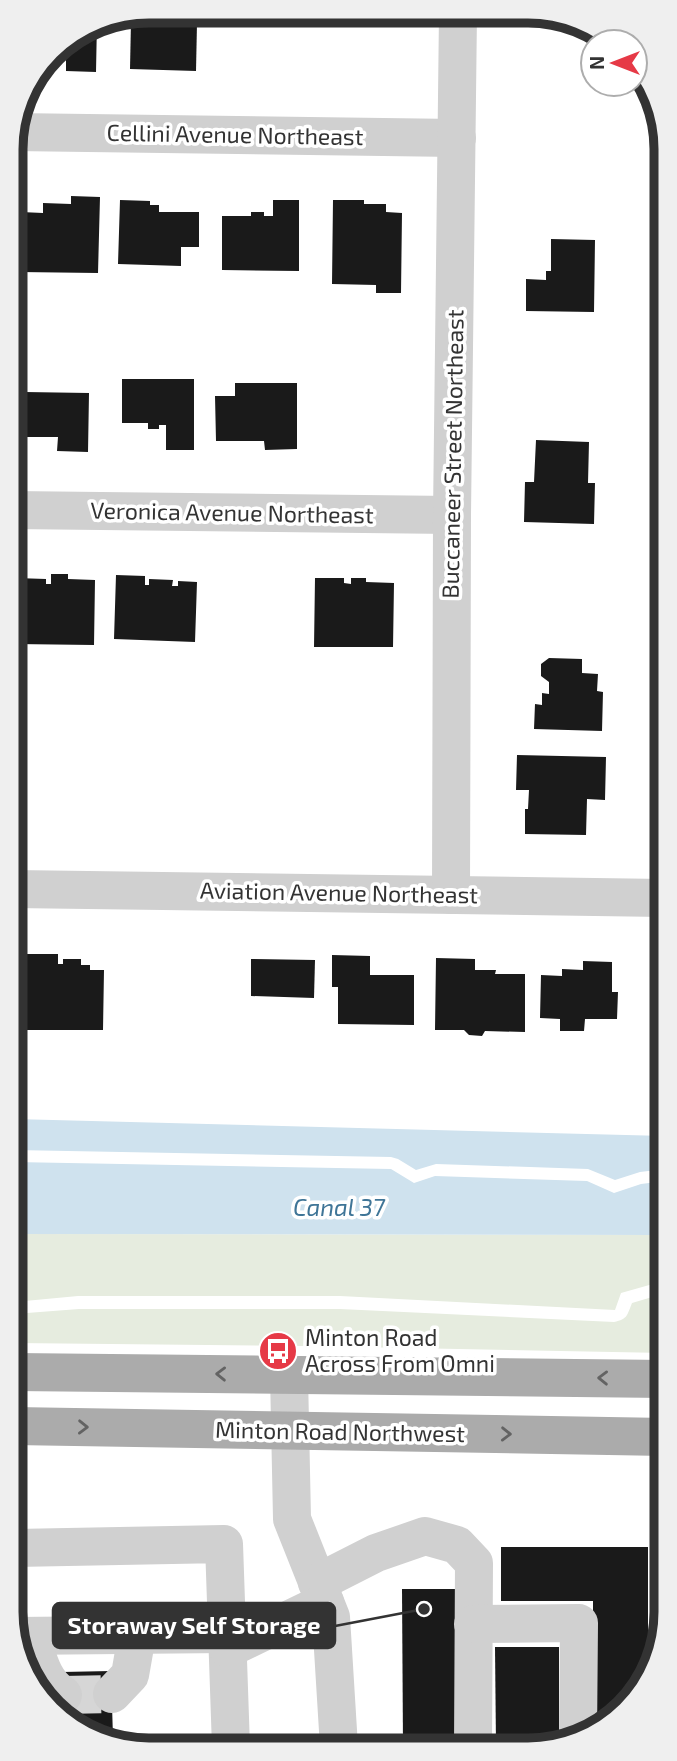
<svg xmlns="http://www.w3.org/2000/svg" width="677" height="1761" font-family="'Exo 2',sans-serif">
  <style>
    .green { fill: #e6ecdf }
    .water { fill: #cfe2ee }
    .building { fill: #1a1a1a }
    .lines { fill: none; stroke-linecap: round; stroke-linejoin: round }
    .minor-tunnel { stroke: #d6d6d6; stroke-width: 38; stroke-dasharray: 38 19; stroke-linecap: butt }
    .minor { stroke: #d0d0d0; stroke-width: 38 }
    .major { stroke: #ababab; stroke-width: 38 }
    .oneway { stroke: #636363 }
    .labels { text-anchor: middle; stroke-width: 7; stroke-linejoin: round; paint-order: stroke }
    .street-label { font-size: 23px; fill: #333; stroke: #fff }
    .poi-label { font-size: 23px; fill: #333; stroke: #fff; text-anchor: start }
    .water-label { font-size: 24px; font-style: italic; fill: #3f7597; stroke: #fff }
    .rim { fill: none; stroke: #333; stroke-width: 9 }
    .leader { fill: none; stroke: #333; stroke-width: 2.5 }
    .callout-dot { fill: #333; stroke: #fff; stroke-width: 2.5 }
    .callout { fill: #333; stroke: #333; stroke-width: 2.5 }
    .callout-label { font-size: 24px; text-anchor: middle; font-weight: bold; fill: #fff }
  </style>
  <rect width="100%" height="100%" fill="#fff"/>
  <g class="green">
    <polygon points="14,1234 665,1235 665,1284 660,1282 621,1293 615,1310 340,1296 78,1296 14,1302"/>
    <path d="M659,1295l6,2v56l-361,-7 -290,-3v-29l65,-5h261l274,13c14,-3 13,-7 18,-19z"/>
  </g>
  <g class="water">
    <polygon points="14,1119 665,1136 665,1169 640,1172 615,1180 588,1169 436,1164 416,1170 398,1159 391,1157 14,1150"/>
    <polygon points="14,1162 391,1169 414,1183 435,1176 587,1181 614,1193 641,1184 665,1181 665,1235 14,1234"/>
  </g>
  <g class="building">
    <polygon points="97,21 96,72 66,71 66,49 60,49 60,60 46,60 57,45"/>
    <polygon points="131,21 197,23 196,71 130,69"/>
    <polygon points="71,196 100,197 98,273 19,272 21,212 43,213 43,203 71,204"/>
    <polygon points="120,200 150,201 150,205 159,205 159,212 199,212 199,247 181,247 181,266 118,264"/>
    <polygon points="273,200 299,200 299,271 222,270 222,216 251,216 251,212 264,212 264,216 273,216"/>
    <polygon points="333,200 364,200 364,204 386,204 386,212 402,213 401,293 376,293 376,285 332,284"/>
    <polygon points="551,239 595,240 594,312 526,311 526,279 546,280 546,271 551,271"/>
    <polygon points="122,379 194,379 194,450 166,450 166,425 159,425 159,429 148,429 148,423 122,423"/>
    <polygon points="235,383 297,383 297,449 265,450 264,441 216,441 215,396 235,396"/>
    <polygon points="25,392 89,393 88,452 57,451 58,437 24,437"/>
    <polygon points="536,440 589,442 588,483 595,483 594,524 524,522 525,482 534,482"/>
    <polygon points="51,574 68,574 68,579 95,580 94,645 15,644 16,578 46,579 46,584 51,584"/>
    <polygon points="116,575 145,576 145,585 149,585 149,579 173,580 172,586 178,586 178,581 197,582 195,642 114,639"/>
    <polygon points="315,578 344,578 344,583 351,584 351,578 366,578 366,582 394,583 393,647 314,647"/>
    <polygon points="549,658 582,659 582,673 598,674 597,691 603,692 602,731 534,729 535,704 542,705 542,693 549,694 549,682 541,676 541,664"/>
    <polygon points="517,755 606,757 605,800 587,799 586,835 525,834 525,809 528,809 529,790 516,790"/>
    <polygon points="21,954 58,954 58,964 63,964 63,959 81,959 81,965 90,965 90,970 104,970 103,1030 21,1030"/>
    <polygon points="332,955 370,956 370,975 414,975 414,1025 338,1024 338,987 332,987"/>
    <polygon points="436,958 475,959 475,970 496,970 495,974 525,974 525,1032 485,1031 482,1036 469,1035 464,1030 435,1030"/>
    <polygon points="251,959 315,960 314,998 251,996"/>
    <polygon points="583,961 612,962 612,992 618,992 617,1019 585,1019 584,1031 560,1031 560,1019 540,1018 541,975 562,976 562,969 583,970"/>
    <polygon points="501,1547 648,1547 648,1664 632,1703 593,1727 593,1601 501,1601"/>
    <polygon points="402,1589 457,1589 458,1746 403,1747"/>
    <polygon points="495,1647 559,1647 559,1746 496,1746"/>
    <polygon points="111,1671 113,1738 124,1743 202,1742 202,1748 122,1748 63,1717 62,1672"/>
  </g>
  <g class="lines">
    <polyline class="minor-tunnel" points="63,1695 112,1694"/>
    <g class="minor">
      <polyline points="13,132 457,138"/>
      <polyline points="12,510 452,515"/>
      <polyline points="13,889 664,898"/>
      <polyline points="451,895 452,515 458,13"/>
      <polyline points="289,1375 292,1519 331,1617 339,1747"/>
      <polyline points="15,1548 224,1544 231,1747"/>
      <polyline points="317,1583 376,1553 425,1536 457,1545 474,1563 473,1746"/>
      <polyline points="473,1624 579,1623 578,1737"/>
      <polyline points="15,1636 227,1634"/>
      <path d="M31,1636c7,21 11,46 32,59"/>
      <polyline points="228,1649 325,1602"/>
      <polyline points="112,1694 130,1675 137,1635"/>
    </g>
    <g class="major">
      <polyline points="14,1372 666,1379"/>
      <polyline points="14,1426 666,1437"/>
    </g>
  </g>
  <defs><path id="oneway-chevron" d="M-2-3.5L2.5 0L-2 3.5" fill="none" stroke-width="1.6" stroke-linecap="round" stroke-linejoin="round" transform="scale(1.75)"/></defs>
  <g class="oneway">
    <use href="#oneway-chevron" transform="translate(221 1374) rotate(-179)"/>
    <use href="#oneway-chevron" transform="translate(603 1378) rotate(-179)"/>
    <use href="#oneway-chevron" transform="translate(83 1427) rotate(1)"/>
    <use href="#oneway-chevron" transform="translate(506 1434) rotate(1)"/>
  </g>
  <defs>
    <symbol id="bus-disc" viewBox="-11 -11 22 22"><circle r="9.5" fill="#e63946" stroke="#fff"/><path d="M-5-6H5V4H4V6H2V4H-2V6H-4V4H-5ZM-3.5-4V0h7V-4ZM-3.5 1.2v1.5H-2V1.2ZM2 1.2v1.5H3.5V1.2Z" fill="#fff"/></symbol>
  </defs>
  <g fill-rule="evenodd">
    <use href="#bus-disc" x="256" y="1329" width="44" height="44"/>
  </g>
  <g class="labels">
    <g class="street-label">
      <text transform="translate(235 135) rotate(1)" y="8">Cellini Avenue Northeast</text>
      <text transform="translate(453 454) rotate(-89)" y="8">Buccaneer Street Northeast</text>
      <text transform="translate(232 513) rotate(1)" y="8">Veronica Avenue Northeast</text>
      <text transform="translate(339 893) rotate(1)" y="8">Aviation Avenue Northeast</text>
      <text transform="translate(340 1432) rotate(1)" y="8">Minton Road Northwest</text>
    </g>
    <g class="poi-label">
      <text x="305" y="1346">Minton Road<tspan x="305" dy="26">Across From Omni</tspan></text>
    </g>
    <g class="water-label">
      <text x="339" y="1216">Canal 37</text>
    </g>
  </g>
  <path d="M0 0H677V1761H0ZM149 23H528A126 126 0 0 1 654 149V1612A126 126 0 0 1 528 1738H149A126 126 0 0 1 23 1612V149A126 126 0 0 1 149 23Z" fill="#efefef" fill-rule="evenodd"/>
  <path class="rim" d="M149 23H528A126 126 0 0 1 654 149V1612A126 126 0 0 1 528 1738H149A126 126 0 0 1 23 1612V149A126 126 0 0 1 149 23Z"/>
  <path class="leader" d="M424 1609L335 1626"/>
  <circle class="callout-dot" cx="424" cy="1609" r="7"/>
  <rect class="callout" x="53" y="1603" width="282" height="45" rx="7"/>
  <g class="callout-label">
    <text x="194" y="1634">Storaway Self Storage</text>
  </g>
  <g transform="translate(614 63) rotate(270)"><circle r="33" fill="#ffffff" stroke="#adadad" stroke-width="2"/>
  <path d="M0-5L12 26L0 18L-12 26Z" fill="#e63946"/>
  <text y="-10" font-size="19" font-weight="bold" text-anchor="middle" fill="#333333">N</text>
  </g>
</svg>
